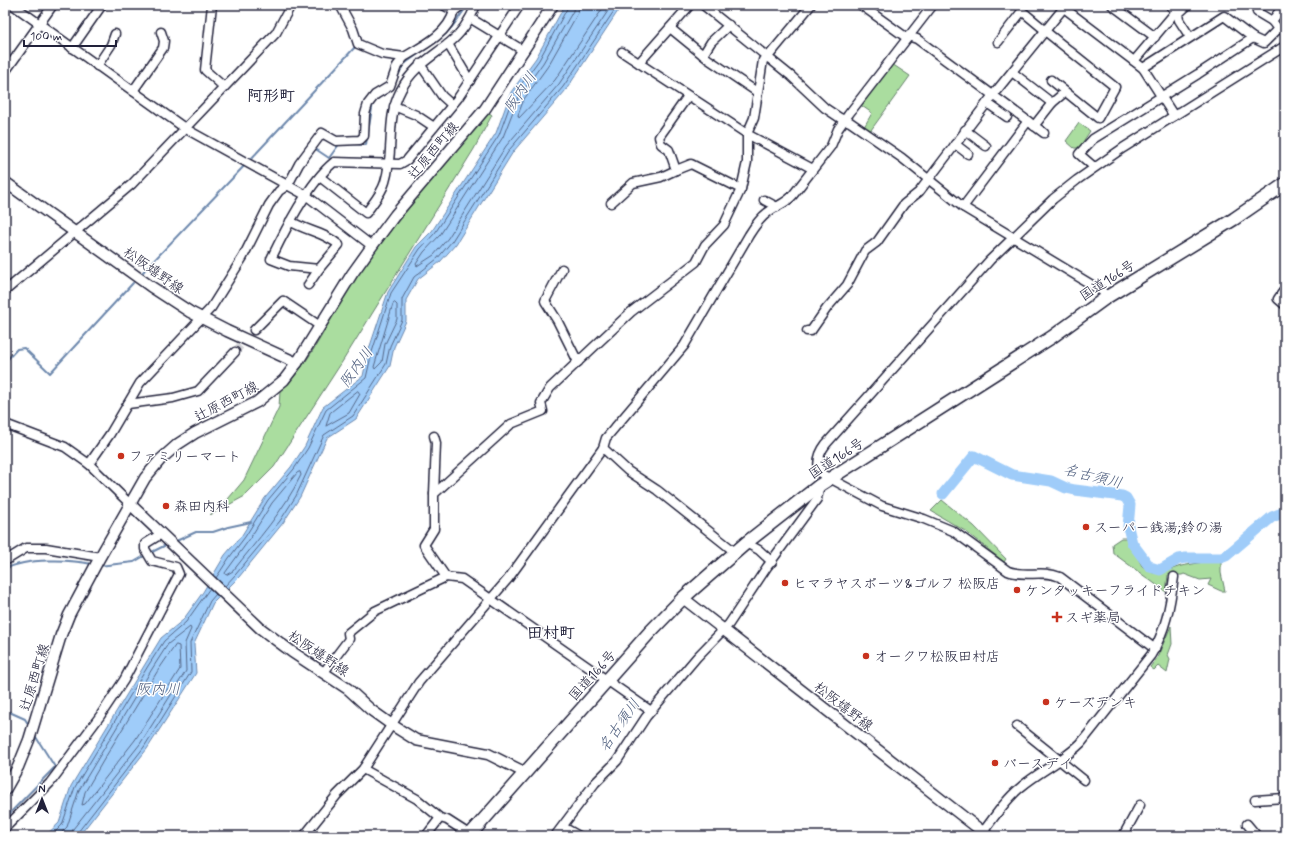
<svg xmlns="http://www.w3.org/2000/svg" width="1290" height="841" font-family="Mynerve,'Klee One',sans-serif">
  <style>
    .green { fill: #aadd9f; stroke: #66806d }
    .water { fill: #9fccf9; stroke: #6d88ad }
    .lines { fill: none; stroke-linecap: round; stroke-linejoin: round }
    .shore { stroke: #546687; stroke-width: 1 }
    .stream { stroke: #6d88ad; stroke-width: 2 }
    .river { stroke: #9fccf9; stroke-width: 11 }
    .minor-tunnel { stroke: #d3d3d8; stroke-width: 8; stroke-dasharray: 8 4; stroke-linecap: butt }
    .minor-casing { stroke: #22223b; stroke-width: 11 }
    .major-casing { stroke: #22223b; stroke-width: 13 }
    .highway-casing { stroke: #22223b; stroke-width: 15 }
    .minor { stroke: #fff; stroke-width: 8 }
    .major { stroke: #fff; stroke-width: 10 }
    .highway { stroke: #fff; stroke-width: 12 }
    .poi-dot { fill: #c8321e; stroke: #fff; stroke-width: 1.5 }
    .labels { text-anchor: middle; stroke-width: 3; stroke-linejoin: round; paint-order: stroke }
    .street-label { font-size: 14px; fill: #22223b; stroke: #fff }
    .poi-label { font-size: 14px; fill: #22223b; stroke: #fff; text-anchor: start }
    .water-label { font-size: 15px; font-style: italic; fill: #4e5e7e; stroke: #fff }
    .quarter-label { font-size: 16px; font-weight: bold; fill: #22223b; stroke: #fff }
  </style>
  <rect width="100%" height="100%" fill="#fff"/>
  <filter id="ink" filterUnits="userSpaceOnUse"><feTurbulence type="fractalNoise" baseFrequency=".025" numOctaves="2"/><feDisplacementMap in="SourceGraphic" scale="8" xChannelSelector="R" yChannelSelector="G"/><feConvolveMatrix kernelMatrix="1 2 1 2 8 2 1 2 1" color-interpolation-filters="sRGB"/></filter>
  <g filter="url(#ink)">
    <g class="green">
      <polygon points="889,62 910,76 871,130 864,127 872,113 859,104"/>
      <path d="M488,112l4,3 -18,34 -130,210 -70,108 -29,29 -35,19 13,-10 21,-25 35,-73 1,-16c38,-34 54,-87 85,-128 40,-51 81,-101 123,-151z"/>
      <polygon points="1079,123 1090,131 1079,148 1074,148 1066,141"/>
      <polygon points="942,500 974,526 1006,559 1004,562 965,531 931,511"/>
      <polygon points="1121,538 1127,538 1142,566 1153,573 1160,573 1181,566 1221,559 1221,573 1225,591 1221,591 1208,585 1211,579 1200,580 1184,574 1182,575 1168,575 1166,592 1113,553 1112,544"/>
      <polygon points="1171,626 1172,644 1168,655 1170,659 1167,673 1158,666 1154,670 1150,667 1157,658"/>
    </g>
    <polygon class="water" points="565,5 622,5 566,90 513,152 456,244 440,262 418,279 406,300 406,321 394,347 390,366 356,419 327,438 300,497 283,523 239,577 213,603 194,644 196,673 147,749 79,836 45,836 59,823 71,786 161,638 183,620 203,592 225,555 242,535 265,498 291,467 305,446 323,407 363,376 368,352 388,292 416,247 432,231 496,133 511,92 536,58"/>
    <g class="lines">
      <g class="shore">
        <polyline points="574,5 573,11 543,63 519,96 503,137 440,235 424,252 416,264 417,266 434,255 448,238 506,146 559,84 612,5"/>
        <polyline points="580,5 578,13 548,66 524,99 518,115 519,118 555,80 605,5"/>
        <polygon points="395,303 397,305 397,319 385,344 382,362 375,369 374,367 393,304"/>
        <polygon points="358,391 360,394 349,413 326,426 330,413"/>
        <path d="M300,472l1,3c-17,36 -44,65 -68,96l-7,4 -1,-2 24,-33 23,-37 25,-30z"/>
        <polyline points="216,578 229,558 245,537 268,500 294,469 308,448 326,410 366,378 372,352 391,293 420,249 435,233 499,135 514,94 539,60 569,5"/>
        <polyline points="225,586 236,574 280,521 296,496 324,435 353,416 386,364 390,346 402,320 402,299 414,277 437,259 452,241 510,149 563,87 618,5"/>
        <polygon points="176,645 179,646 180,669 135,740 85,804 82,805 85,792 103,761 157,672"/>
        <polyline points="51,836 62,825 75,787 148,666 164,641 186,622 210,588"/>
        <polyline points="58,836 67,827 79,790 152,669 168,644 190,627 191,629 185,643 186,671 140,744 73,829 72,836"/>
        <polyline points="77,836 78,832 144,747 191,672 190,643 210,601 216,594"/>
      </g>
      <g class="stream">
        <polyline points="336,5 340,12"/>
        <path d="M442,37c11,-8 17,-21 26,-32"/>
        <polyline points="397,78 403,65 425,49"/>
        <polyline points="368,133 373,102 391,89"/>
        <polyline points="352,144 366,145 367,137"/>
        <polyline points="314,148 329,158 340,143"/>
        <polyline points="249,161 356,46"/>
        <polyline points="142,273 246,164"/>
        <polyline points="5,362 17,349 24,348 50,373 133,283"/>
        <polyline points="174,542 196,532 213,532 228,527 251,522"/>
        <polyline points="150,553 168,544"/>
        <polyline points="99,566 134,562 146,555"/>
        <path d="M5,569c22,-11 64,-10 87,-5"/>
        <polyline points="685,665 698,650"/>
        <polyline points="5,710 25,719 30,727"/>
        <polyline points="633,730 638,722"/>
        <polyline points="5,818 55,767 34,734"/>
      </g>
      <polyline class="river" points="943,494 974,456 1012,475 1051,481 1066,488 1075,490 1122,496 1126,498 1130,505 1128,527 1132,543 1150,567 1160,570 1179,559 1186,558 1221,558 1226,556 1272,517 1285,512"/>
      <polyline class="minor-tunnel" points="235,352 254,330"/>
      <defs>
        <g id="minor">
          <polyline points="13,5 186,129 307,196 372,246"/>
          <polyline points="212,5 205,70 224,87"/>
          <polyline points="443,5 454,11 462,5"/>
          <polyline points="703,5 791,76 825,108 840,118 850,122 902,158 963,207 1102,291 1107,297"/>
          <polyline points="861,5 907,38"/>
          <polyline points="1112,5 1155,37"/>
          <polyline points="1188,5 1178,14 1179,20 1190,37"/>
          <polyline points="1064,8 1143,68 1174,116"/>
          <polyline points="1257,12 1272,21"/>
          <polyline points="470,18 524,51"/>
          <polyline points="670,28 708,59 757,92"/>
          <polyline points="1278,29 1272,21 1284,5"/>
          <polyline points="1045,31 1115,87 1098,118 1051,80"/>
          <polyline points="908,36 917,39 1044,133"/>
          <polyline points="998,42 1022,11 1046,31"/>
          <polyline points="448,44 470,81"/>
          <polyline points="72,48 102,5"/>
          <polyline points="622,52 747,134 813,169"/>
          <polyline points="703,55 711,42 729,25"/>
          <path d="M404,57c19,-11 44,-23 50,-46"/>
          <polyline points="1134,61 1173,15 1178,14 1170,5"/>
          <polyline points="639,63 690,5"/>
          <polyline points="420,64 442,96 452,105"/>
          <polyline points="97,66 111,45 115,34"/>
          <polyline points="1143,68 1224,16 1253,38 1264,43 1278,29 1285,30"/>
          <polyline points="5,72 53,5"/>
          <polyline points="1012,72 1052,103 1065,92"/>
          <polyline points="133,91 163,48 164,41 161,32"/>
          <polyline points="688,96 659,137 661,144 669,150 676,170 691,164 741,189"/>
          <polyline points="987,103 1007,117"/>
          <polyline points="394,106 416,115 434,127"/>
          <polyline points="1034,126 1052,103"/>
          <polyline points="965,130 986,146"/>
          <polyline points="955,144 968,154"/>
          <polyline points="1094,167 1079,154 1093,139 1198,74 1253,38"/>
          <path d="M320,177l46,36c7,-10 16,-20 19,-31 10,-31 0,-63 16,-92 11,-22 29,-32 47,-46 13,-10 22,-24 28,-39"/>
          <polyline points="764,200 777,207"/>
          <polyline points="611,203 633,183 661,177 676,170"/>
          <polyline points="963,207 1028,121"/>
          <path d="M290,221c16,10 34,11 49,24l-20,24 -30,-3 -18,-7c14,-29 38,-77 63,-97l66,2 7,-4 51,-62 62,-93"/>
          <polyline points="562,269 545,301 557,320 578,362"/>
          <polyline points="308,285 319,269"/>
          <polyline points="1285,289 1278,299 1285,305"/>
          <polyline points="5,291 132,184 276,33 291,5"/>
          <polyline points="254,330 283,301 320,326"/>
          <polyline points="807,331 811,331 827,308 847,285 865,251 877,242 904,204 919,192 993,95 1066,5"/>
          <polyline points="128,404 173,398 198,391 235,352"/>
          <polyline points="5,424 65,447 89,464 129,503"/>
          <polyline points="434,436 436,443 434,494"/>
          <polyline points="603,448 628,471 657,490 735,552"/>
          <polyline points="89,464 110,434 140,383 211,308 243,257 269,205 279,191 288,185 299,164 322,133 336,141 360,140 364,136 365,114 368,104 375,95 390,86 397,66 404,57 382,54 358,44 353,29 340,5"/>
          <polyline points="746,543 759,550 772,562"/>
          <polyline points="5,561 26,548 46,548 100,557"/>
          <polyline points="446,577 424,545 434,529 434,494 511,424 543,411 541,403 550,388 631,312 696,262 705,245 724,225 741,189 747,162 747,134 754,118 763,60 767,58 811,5"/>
          <path d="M1155,649l-95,-72c-19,-8 -34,1 -52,-6l-55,-40 -29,-12 -42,-13 -62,-33c-4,-11 -1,-20 6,-29l164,-184 63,-61 24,-19 46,-32 162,-102"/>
          <polyline points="324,672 349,639 348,633 375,611 446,577 462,579 651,711"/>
          <polyline points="1017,726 1084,780"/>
          <polyline points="363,769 417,799 440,818 447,820 472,836"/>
          <polyline points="1255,800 1285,798"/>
          <polyline points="1247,824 1257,836"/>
          <polyline points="563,827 579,836"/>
          <polyline points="5,828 50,783 100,716 124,680 179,574 176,567 152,561 145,549 145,544 161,534"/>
          <path d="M983,832c12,-16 23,-33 38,-45 19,-16 42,-26 60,-44l70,-88c15,-25 19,-49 23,-78"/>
          <path d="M304,836l33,-41 26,-26 56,-87 89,-103 95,-131 3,-10 78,-92 65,-111c5,-8 10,-16 18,-22 8,-7 19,-9 26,-18l38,-49 7,-17 10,-14 85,-110"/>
          <polyline points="426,836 440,818"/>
          <polyline points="555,836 595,783 617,761 646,717 697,657 729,624 767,567 817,499 820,485"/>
          <polyline points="1123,836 1140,805"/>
        </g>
        <g id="major">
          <polyline points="5,182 150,286 190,312 227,331 297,363"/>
          <polyline points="129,503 260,628 292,652 348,689 371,710 392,725 416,740 488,754 524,772"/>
          <polyline points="683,598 988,836"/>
          <polyline points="5,790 18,767 29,740 61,635 69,615 100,557 145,478 160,460 178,444 195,433 257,402 284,380 297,363 352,274 372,246 395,215 485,109 553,5"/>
        </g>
        <polyline id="highway" points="469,836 649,633 683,598 746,543 820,485 1052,337 1107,297 1234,219 1285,184"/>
      </defs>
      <use href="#minor" class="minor-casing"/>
      <use href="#major" class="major-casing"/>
      <use href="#highway" class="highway-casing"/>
      <use href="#minor" class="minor"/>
      <use href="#major" class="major"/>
      <use href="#highway" class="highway"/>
    </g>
  </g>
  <g class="poi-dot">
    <circle cx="121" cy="456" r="4"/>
    <circle cx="166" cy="506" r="4"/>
    <circle cx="1086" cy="527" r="4"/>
    <circle cx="785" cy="583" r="4"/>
    <circle cx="1017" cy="590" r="4"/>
    <path d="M1055 611h4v4h4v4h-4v4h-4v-4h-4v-4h4z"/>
    <circle cx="866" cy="656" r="4"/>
    <circle cx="1046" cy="702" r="4"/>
    <circle cx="995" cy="763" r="4"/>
  </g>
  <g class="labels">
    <g class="street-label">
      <text transform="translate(433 150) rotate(-50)" y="5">辻原西町線</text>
      <text transform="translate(154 270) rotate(35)" y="5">松阪嬉野線</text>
      <text transform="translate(1107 280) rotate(-33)" y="5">国道166号</text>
      <text transform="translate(226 401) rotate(-28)" y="5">辻原西町線</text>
      <text transform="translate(836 458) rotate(-33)" y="5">国道166号</text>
      <text transform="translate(319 653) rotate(34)" y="5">松阪嬉野線</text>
      <text transform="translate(592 675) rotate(-48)" y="5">国道166号</text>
      <text transform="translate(34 677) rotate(-73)" y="5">辻原西町線</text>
      <text transform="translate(844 706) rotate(38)" y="5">松阪嬉野線</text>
    </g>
    <g class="poi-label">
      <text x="129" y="461">ファミリーマート</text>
      <text x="174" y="511">森田内科</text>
      <text x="1094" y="532">スーパー銭湯;鈴の湯</text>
      <text x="793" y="588">ヒマラヤスポーツ&amp;ゴルフ 松阪店</text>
      <text x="1025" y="595">ケンタッキーフライドチキン</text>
      <text x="1065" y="622">スギ薬局</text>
      <text x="874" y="661">オークワ松阪田村店</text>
      <text x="1054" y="707">ケーズデンキ</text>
      <text x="1003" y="768">バースデイ</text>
    </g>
    <g class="water-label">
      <text transform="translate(520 92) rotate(-56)" y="5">阪内川</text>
      <text transform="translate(356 367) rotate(-54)" y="5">阪内川</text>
      <text transform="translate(1093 476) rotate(14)" y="5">名古須川</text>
      <text x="158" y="694">阪内川</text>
      <text transform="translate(619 725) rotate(-55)" y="5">名古須川</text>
    </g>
    <g class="quarter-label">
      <text x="271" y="101">阿形町</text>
      <text x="551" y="638">田村町</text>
    </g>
  </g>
  <rect width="1290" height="841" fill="none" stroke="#fff" stroke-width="20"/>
  <rect x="10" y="10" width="1270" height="821" fill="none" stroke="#22223b" stroke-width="1.5" filter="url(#ink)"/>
  <g transform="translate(42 799)" stroke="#ffffff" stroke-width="3" paint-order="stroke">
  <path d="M0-3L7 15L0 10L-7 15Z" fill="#22223b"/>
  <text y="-6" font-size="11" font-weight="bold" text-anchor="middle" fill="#22223b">N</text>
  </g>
  <path d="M24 40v6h92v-6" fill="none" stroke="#22223b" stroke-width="2"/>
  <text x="30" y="40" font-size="12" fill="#22223b" stroke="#ffffff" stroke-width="3" paint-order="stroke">100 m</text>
</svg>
